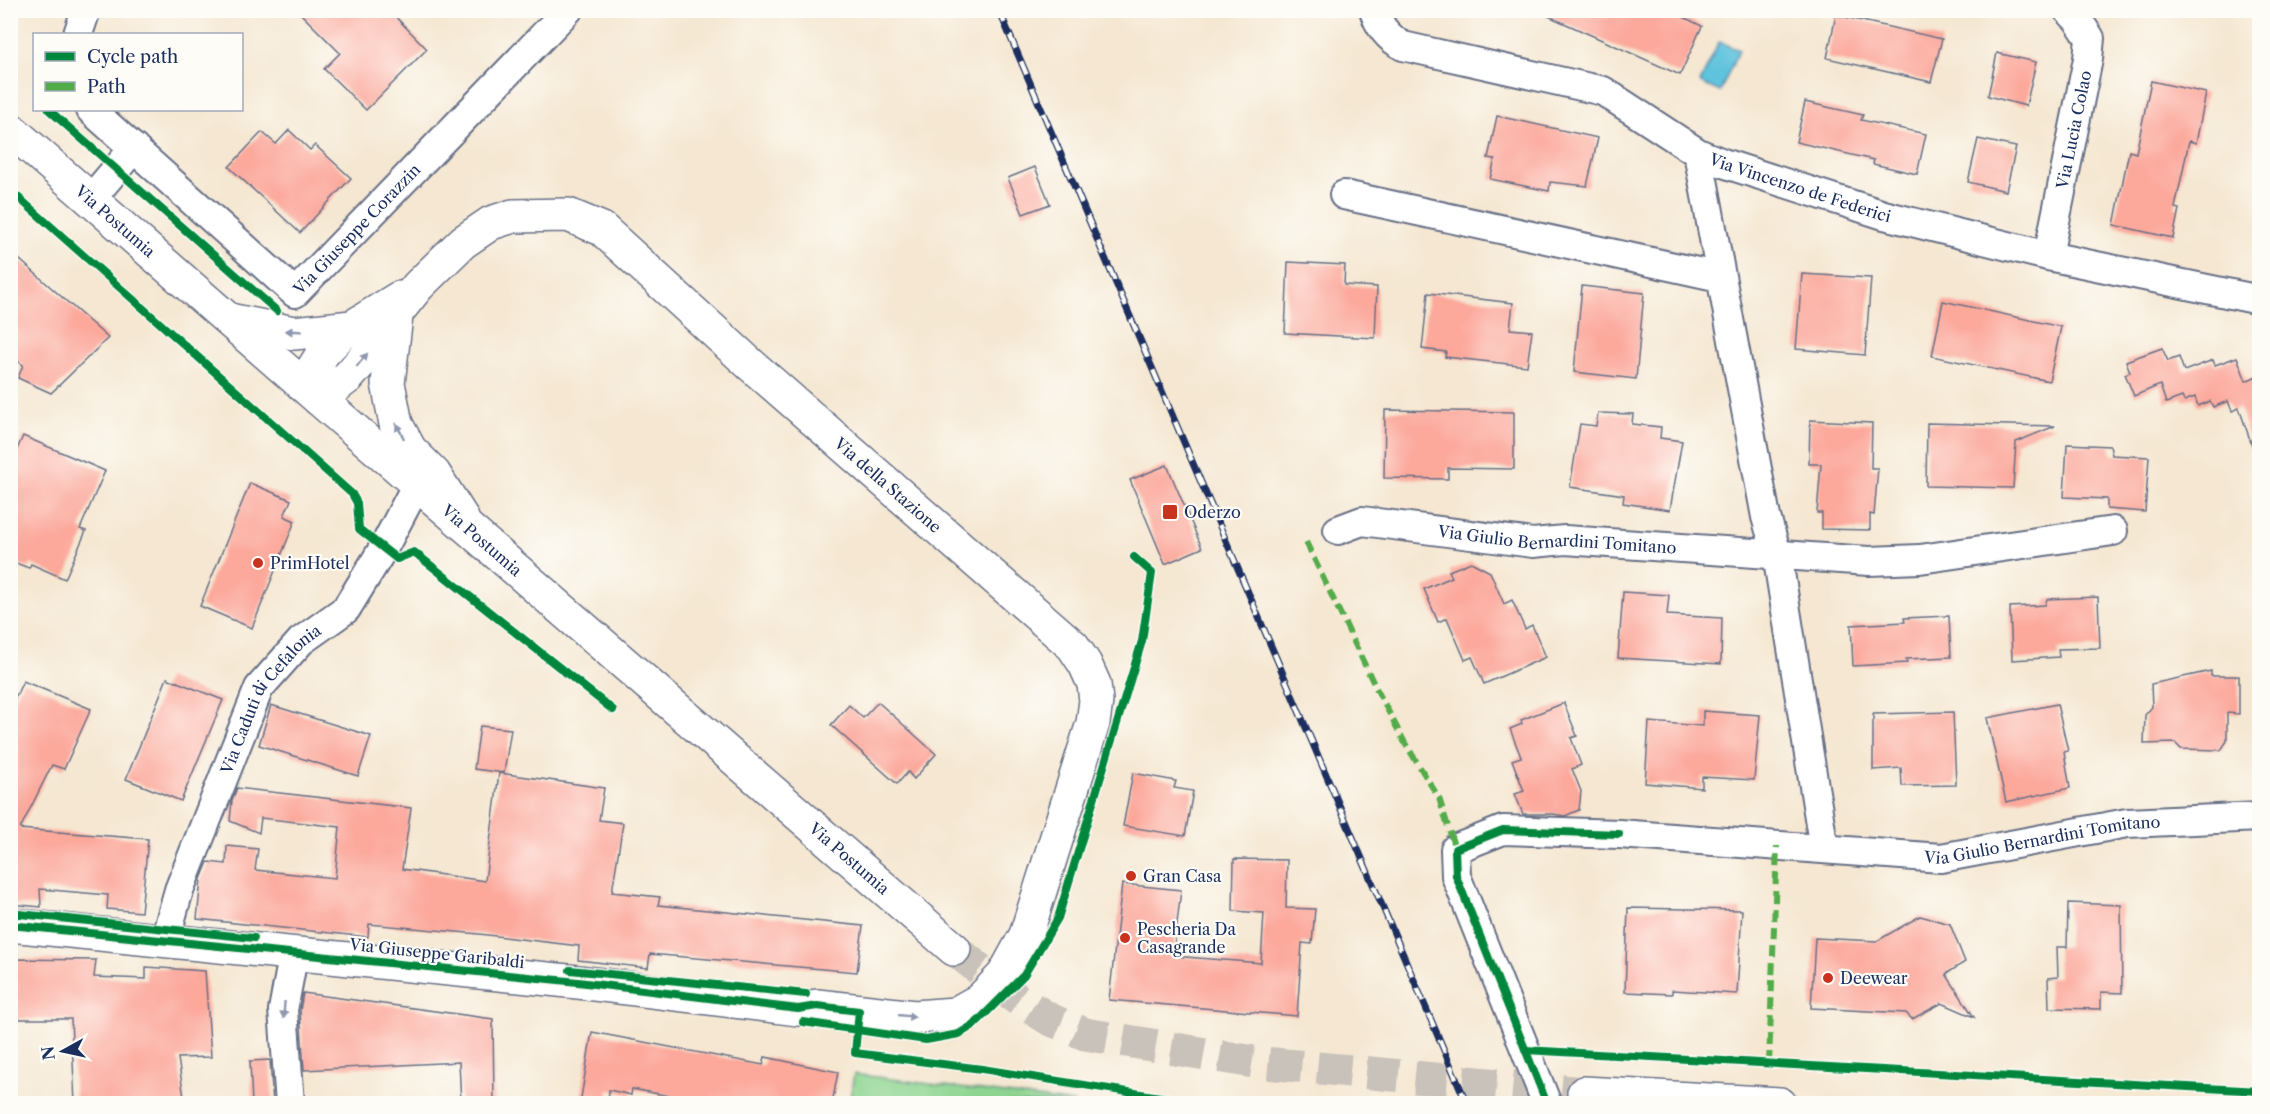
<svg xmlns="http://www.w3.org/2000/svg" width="2270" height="1114" font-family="'Libre Caslon Text',serif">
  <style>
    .green { fill: #8cd48f; stroke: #548276; stroke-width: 1.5 }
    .water { fill: #5fc3dd; stroke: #3d799e; stroke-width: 1.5 }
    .building { fill: #fca89b }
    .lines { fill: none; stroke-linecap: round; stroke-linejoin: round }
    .secondary-tunnel { stroke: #c9c2ba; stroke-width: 33; stroke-dasharray: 33 16; stroke-linecap: butt }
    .minor-casing { stroke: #676f86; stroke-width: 32 }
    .tertiary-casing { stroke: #676f86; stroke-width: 36 }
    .secondary-casing { stroke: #676f86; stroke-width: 36 }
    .minor { stroke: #fff; stroke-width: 28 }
    .tertiary { stroke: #fff; stroke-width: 33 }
    .secondary { stroke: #fff; stroke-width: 33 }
    .rail-casing { stroke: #1b2f5e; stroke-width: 7 }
    .rail { stroke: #fdfcf7; stroke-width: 4.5; stroke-dasharray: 14; stroke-linecap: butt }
    .quiet { stroke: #52ab49; stroke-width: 6; stroke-dasharray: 12 6; stroke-linecap: butt }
    .cycleway-casing { stroke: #fdfcf7; stroke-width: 11 }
    .cycleway { stroke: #00873e; stroke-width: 8 }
    .oneway { fill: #8d97ae }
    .poi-dot { fill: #c8321e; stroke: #fdfcf7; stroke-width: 2 }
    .labels { text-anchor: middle; stroke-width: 4.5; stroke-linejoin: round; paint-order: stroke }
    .street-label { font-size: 16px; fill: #1b2f5e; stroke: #fdfcf7 }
    .poi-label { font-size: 16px; fill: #1b2f5e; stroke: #fdfcf7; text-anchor: start }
  </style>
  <rect width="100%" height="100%" fill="#fdfcf7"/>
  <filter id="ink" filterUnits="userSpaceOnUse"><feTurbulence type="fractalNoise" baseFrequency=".0167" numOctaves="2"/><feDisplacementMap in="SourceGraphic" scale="12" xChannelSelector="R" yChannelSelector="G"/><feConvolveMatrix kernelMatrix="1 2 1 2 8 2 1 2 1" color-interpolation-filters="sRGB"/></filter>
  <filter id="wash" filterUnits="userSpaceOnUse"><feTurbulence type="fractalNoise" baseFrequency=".008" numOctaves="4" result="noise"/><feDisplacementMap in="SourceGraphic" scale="24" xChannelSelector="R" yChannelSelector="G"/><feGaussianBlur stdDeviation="1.35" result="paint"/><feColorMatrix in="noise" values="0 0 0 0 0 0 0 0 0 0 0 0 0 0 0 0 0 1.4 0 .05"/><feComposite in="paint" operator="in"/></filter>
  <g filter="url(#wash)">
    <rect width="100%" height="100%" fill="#f5e7d1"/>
    <polygon class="green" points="854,1074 1076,1103 849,1103"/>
    <polygon class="water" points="1719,42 1739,50 1720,92 1700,83"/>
    <g id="blocks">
      <g class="building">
        <polygon points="297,10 389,10 427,49 366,110 324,69 340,53"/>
        <polygon points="1535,10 1669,10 1702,26 1680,75"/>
        <polygon points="1836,15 1942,39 1931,82 1827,58"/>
        <polygon points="1997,53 2036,62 2026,106 1988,96"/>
        <polygon points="2151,81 2206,93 2196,143 2189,141 2175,208 2179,209 2173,238 2114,225 2129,151 2136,153"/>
        <polygon points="1805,102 1863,115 1861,120 1926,134 1917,174 1873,164 1874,160 1796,142"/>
        <polygon points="1497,116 1598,138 1587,186 1550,182 1549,191 1490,179 1495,159 1488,158"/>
        <polygon points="289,130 310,150 315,145 351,178 300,233 229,167 262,132 276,144"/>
        <polygon points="1978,139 2016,147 2006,191 1968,182"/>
        <polygon points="1035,167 1050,204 1023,214 1008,178"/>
        <polygon points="10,251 108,338 51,393 18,378 23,365 10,355"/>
        <polygon points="1288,262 1345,265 1344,285 1377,287 1375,338 1285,333"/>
        <polygon points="1802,274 1871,278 1865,355 1796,349"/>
        <polygon points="1582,286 1644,293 1636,379 1574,372"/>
        <polygon points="1428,293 1513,303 1510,329 1532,331 1527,366 1445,357 1446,352 1422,349"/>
        <polygon points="1943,301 2061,327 2049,381 1932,356"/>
        <polygon points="2162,348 2168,361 2179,357 2184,371 2213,360 2215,365 2237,357 2246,381 2259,375 2259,457 2256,457 2239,408 2232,411 2228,401 2213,407 2210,401 2198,406 2195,397 2184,401 2182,397 2166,403 2160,385 2134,396 2125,374 2130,372 2126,361"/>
        <polygon points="1385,410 1514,412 1514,469 1448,468 1448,479 1384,478"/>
        <polygon points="1598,413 1633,414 1632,424 1661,427 1660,438 1682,441 1670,510 1623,503 1624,495 1570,487 1580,424 1596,426"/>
        <polygon points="1810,420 1872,423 1871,468 1878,468 1874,515 1870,514 1870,530 1822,529 1822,513 1817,513 1821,464 1809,464"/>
        <polygon points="1927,423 2055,426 2016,442 2013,488 1926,486"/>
        <polygon points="23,436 105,471 80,529 86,531 65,579 31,564 29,568 10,561 10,465"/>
        <polygon points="2067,444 2110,446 2112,455 2149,457 2145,512 2107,509 2107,499 2064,497"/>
        <polygon points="1167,465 1202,548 1165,564 1130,480"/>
        <polygon points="250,483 291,500 284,516 295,521 252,628 200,606"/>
        <polygon points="1471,562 1490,572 1504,604 1512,600 1525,629 1532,625 1546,657 1484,684 1472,657 1465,660 1447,618 1438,622 1424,589 1452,577 1449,571"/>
        <polygon points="1623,592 1669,595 1667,615 1722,618 1721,664 1618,658"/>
        <polygon points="2098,597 2100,648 2058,649 2059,657 2012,660 2010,607 2045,605 2047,599"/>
        <polygon points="1949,616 1951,657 1906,659 1907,663 1853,666 1851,625 1905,622 1904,618"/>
        <polygon points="2211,671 2211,676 2239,676 2239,714 2227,713 2227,741 2221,750 2181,749 2175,743 2144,744 2145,715 2152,707 2151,684"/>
        <polygon points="167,678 223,700 181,801 126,779"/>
        <polygon points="23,681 91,709 64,769 52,765 20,829 148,839 141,912 107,909 108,895 40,889 41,907 10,904 10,709"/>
        <polygon points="878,702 936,754 914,779 908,772 897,784 831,725 849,705 863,718"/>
        <polygon points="1564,703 1577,736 1571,738 1581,765 1572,769 1581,791 1579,810 1565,816 1553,814 1523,814 1515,794 1524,791 1512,760 1521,757 1510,729 1522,724 1521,720"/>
        <polygon points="2057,704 2068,751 2064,752 2070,788 2006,802 1987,718"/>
        <polygon points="271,705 371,736 358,776 259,745"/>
        <polygon points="1703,711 1760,715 1754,780 1702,777 1702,788 1645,783 1649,722 1703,726"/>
        <polygon points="1953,712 1956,785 1902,786 1901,768 1873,770 1873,714"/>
        <polygon points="480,726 511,729 504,773 474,769"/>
        <polygon points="499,773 604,788 599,820 623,823 612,892 660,897 658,905 863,926 857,972 650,954 648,968 578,960 579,946 479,934 369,924 368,937 197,919 201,879 208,862 226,864 227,846 258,849 255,870 335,878 340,827 261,818 259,833 230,821 232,800 237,788 411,808 402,869 485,881"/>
        <polygon points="1133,773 1176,781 1174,788 1193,791 1185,836 1123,826"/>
        <polygon points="1234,859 1287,860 1286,908 1315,909 1312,944 1302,943 1297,1016 1109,1000 1122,884 1181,890 1173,956 1261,963 1264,913 1233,911"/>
        <polygon points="2068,903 2121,905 2122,993 2101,992 2101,1009 2049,1008 2048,978 2058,977 2057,947 2067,947"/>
        <polygon points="1628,908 1742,910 1737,994 1672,990 1672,994 1625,992"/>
        <polygon points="1920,916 1950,924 1965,962 1946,974 1974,1017 1942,1003 1912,1019 1906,1013 1811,1008 1815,938 1877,941"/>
        <polygon points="10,959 96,960 94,977 146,979 146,967 205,971 211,1057 178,1058 185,1104 75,1104 71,1019 10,1019"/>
        <polygon points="303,993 493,1019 494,1104 461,1104 459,1062 304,1070 300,1011"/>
        <polygon points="592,1032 763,1065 765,1057 838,1072 832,1104 712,1104 632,1089 631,1095 609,1090 608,1104 580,1104"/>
        <polygon points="270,1060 273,1104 252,1104 250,1061"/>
      </g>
    </g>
  </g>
  <g filter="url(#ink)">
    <use href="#blocks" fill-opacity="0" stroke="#676f86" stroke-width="1.5"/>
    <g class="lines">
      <polyline class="secondary-tunnel" points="954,949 1017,999 1049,1019 1085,1034 1254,1062 1584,1093"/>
      <defs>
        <g id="minor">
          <path id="s1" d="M1374,10c5,17 14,28 29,36l200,45 95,62 25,10 161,52 164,41 212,44"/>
          <polyline points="78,34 86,10"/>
          <path id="s2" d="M91,110l204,183 273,-283"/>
          <polyline points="1698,153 1766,517 1777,554 1824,849"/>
          <polyline points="1344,195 1720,277"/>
          <polyline points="90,200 134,148"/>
          <path id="s3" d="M2048,256l40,-197 2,-21 -13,-19 -9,-9"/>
          <path id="s4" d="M1338,530l24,-9 171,22 32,-3 304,21 51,-2 193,-28"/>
          <path id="s5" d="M165,940l14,-50 80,-202 42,-47 45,-32 37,-60 34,-65"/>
          <polyline points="290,1104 283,1010 294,952"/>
          <path id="s6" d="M1547,1104l-91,-228 -1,-27 48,-19 116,4 322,24 186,-35 133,-6"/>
        </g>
        <g id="tertiary">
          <polyline points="396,316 388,383 396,424 410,450 434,474 462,518"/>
          <polyline points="229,320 294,333 352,327"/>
          <polyline points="303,385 323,353 341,334 399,298"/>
          <polyline points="10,925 578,982 798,1009 817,1006 915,1017 955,1014 980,1000 1004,975 1026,935 1093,723 1096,701 1094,684 1085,664 1073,646 750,364 602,229 568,215 513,216 491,223 463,242 418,286 385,327 366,356 348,377 319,399"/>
        </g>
        <g id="secondary">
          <path id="s7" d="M10,129l309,270 635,550"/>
          <polyline points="1584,1093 1780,1104"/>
        </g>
      </defs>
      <use href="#minor" class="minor-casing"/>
      <use href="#tertiary" class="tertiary-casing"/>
      <use href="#secondary" class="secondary-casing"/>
      <use href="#minor" class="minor"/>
      <use href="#tertiary" class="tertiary"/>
      <use href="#secondary" class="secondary"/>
      <defs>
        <polyline id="rail" points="999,10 1467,1104"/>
      </defs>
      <use href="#rail" class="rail-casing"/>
      <use href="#rail" class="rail"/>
      <g class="quiet">
        <polyline points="1306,542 1375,686 1405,743 1439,798 1455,849"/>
        <polyline points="1769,1064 1777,846"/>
      </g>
      <defs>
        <g id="cycleway">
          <polyline points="49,110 277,311"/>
          <polyline points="10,190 352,494 357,503 359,529 397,559 414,552 613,710"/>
          <polyline points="10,913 254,938"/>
          <polyline points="10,925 578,982 798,1009 817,1006 859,1011 855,1053 982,1069 1205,1104"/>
          <polyline points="570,970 806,994"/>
          <polyline points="803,1022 926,1040 959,1034 975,1024 1024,975 1058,918 1142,641 1152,573 1134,557"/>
          <polyline points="1525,1050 2260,1091"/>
          <polyline points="1547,1104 1456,876 1455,849 1503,830 1619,834"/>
        </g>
      </defs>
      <use href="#cycleway" class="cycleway-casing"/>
      <use href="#cycleway" class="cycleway"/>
    </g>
    <defs><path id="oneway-solid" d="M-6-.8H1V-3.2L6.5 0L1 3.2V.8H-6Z" transform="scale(1.5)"/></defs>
    <g class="oneway">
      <use href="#oneway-solid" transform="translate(294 331) rotate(-178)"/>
      <use href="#oneway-solid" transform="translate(362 360) rotate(-50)"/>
      <use href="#oneway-solid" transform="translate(400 431) rotate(-117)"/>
      <use href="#oneway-solid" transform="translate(284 1010) rotate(94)"/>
      <use href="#oneway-solid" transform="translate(907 1016) rotate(6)"/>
    </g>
  </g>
  <g class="poi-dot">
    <rect x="1162" y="504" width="16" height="16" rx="3"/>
    <circle cx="258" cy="563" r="6"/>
    <circle cx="1131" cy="876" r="6"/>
    <circle cx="1125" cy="938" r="6"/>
    <circle cx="1828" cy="978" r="6"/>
  </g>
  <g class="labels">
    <g class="street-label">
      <text dy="6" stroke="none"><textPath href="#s3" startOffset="129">Via Lucia Colao</textPath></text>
      <text dy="6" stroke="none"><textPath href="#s1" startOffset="474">Via Vincenzo de Federici</textPath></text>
      <text dy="6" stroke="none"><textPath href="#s7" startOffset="140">Via Postumia</textPath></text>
      <text dy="6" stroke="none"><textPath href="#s2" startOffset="363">Via Giuseppe Corazzin</textPath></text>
      <text transform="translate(888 485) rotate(41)" y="6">Via della Stazione</text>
      <text dy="6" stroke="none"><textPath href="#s4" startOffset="222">Via Giulio Bernardini Tomitano</textPath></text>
      <text dy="6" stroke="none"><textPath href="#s7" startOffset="626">Via Postumia</textPath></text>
      <text dy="6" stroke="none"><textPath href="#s5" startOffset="266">Via Caduti di Cefalonia</textPath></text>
      <text dy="6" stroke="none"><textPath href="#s6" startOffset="866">Via Giulio Bernardini Tomitano</textPath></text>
      <text dy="6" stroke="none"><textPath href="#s7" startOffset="1112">Via Postumia</textPath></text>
      <text transform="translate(437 953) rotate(6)" y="6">Via Giuseppe Garibaldi</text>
    </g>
    <g class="poi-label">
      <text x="1184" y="518">Oderzo</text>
      <text x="270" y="569">PrimHotel</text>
      <text x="1143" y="882">Gran Casa</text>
      <text x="1137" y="935">Pescheria Da<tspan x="1137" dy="18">Casagrande</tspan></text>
      <text x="1840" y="984">Deewear</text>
    </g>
  </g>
  <rect width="2270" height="1114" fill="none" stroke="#fdfcf7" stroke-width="36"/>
  <rect x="33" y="33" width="210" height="78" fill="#fdfcf7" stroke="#a3aaba" stroke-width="1.5"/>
  <rect x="45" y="52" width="30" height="9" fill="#00873e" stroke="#a3aaba" stroke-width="1.5"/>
  <text x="87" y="63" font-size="18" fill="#1b2f5e">Cycle path</text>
  <rect x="45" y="82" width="30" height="9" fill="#52ab49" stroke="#a3aaba" stroke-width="1.5"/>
  <text x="87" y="93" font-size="18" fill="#1b2f5e">Path</text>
  <g transform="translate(63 1051) rotate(262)" stroke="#fdfcf7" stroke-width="4.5" paint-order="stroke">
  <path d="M0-4.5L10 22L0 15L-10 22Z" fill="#1b2f5e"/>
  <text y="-9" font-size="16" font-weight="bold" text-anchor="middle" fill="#1b2f5e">N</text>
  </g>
</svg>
